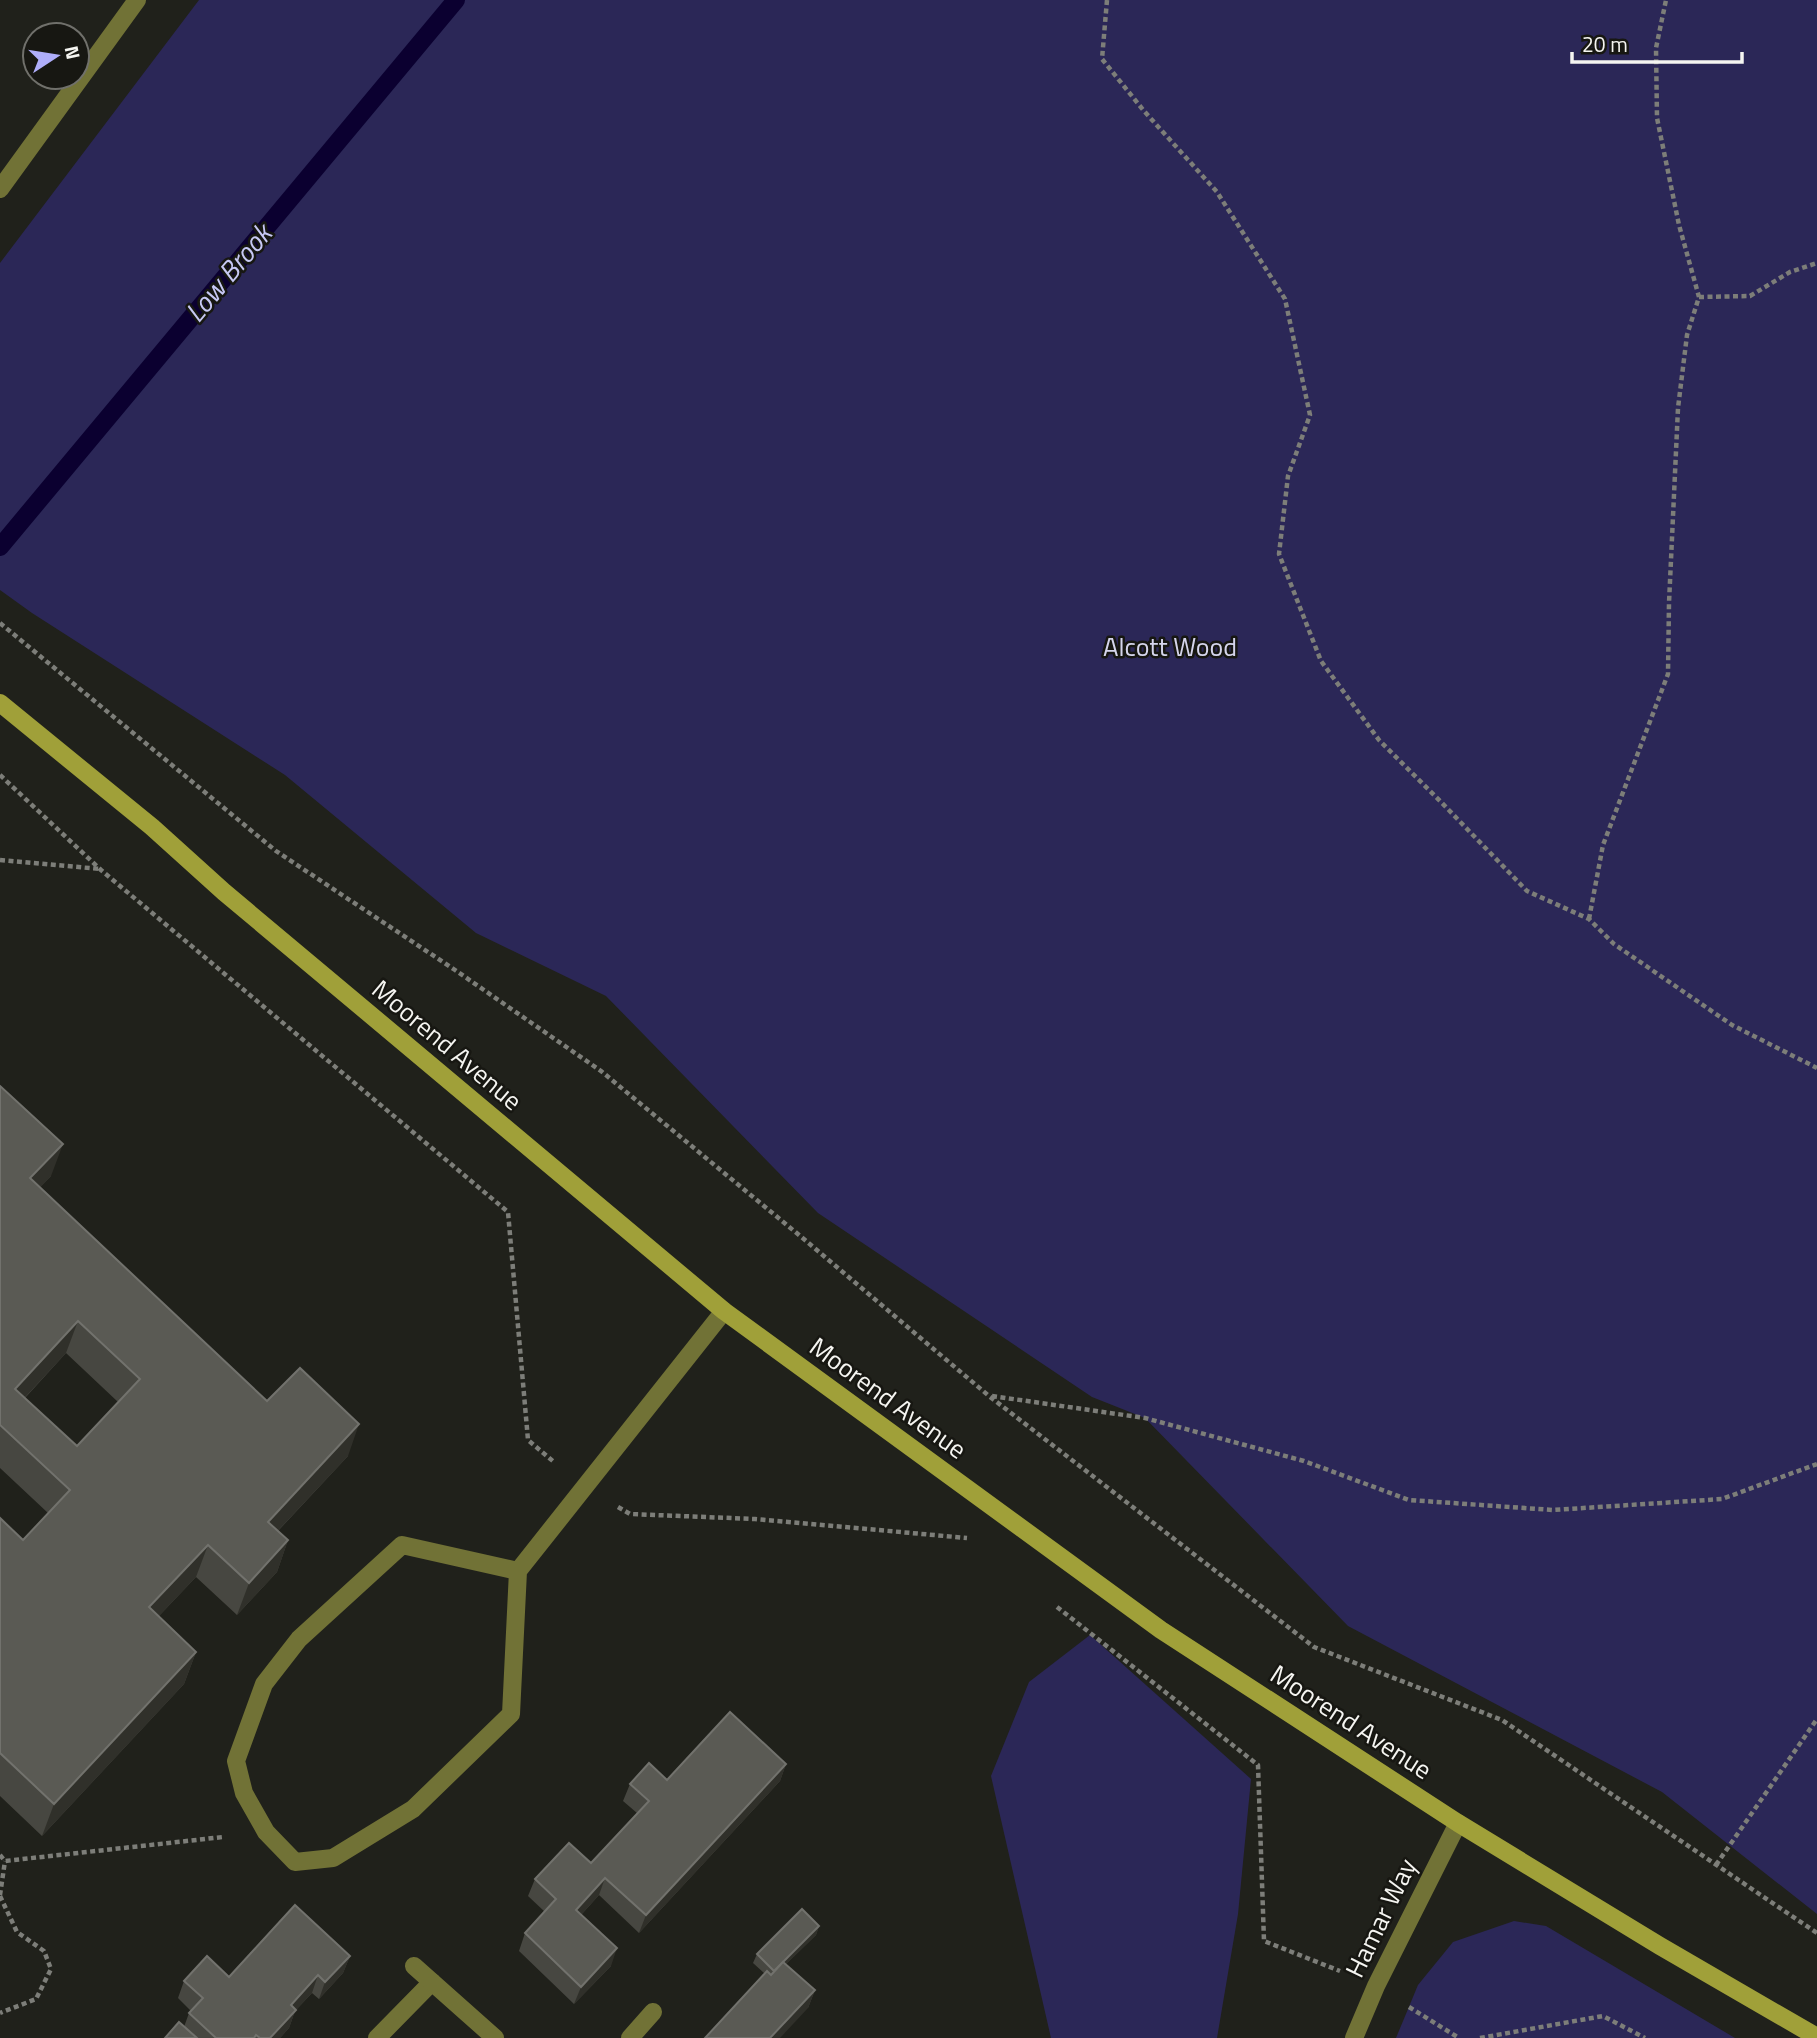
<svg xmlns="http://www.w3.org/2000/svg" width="1817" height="2038" font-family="'Titillium Web',sans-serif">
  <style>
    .green { fill: #2b2757 }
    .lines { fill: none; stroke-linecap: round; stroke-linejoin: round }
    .stream { stroke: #0b0030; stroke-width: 18 }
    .path { stroke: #7d7e79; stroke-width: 4.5; stroke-dasharray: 5 3.5; stroke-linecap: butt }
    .lane { stroke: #717236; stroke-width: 18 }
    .street { stroke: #717236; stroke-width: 18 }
    .secondary { stroke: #a0a039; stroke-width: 18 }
    .wall { fill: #474741; fill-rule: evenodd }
    .shaded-wall { fill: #30302a }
    .building { fill: #5a5a54; stroke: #72726d; stroke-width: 2; fill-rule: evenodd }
    .labels { text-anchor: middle; stroke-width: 5; stroke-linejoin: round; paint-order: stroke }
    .park-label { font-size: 26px; fill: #d5d5ec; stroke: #171712 }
    .street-label { font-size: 26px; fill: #f5f5f1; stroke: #171712 }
    .water-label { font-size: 28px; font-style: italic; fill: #c7c8f4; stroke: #171712 }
  </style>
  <rect width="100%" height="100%" fill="#20211b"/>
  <g class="green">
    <polygon points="199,0 1817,0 1817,1914 1662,1792 1348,1626 1145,1418 1092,1397 818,1213 606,996 476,933 285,775 32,613 0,590 0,263"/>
    <polygon points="1090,1635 1251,1779 1238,1914 1217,2038 1051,2038 991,1776 1029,1682"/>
    <polygon points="1514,1921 1546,1926 1735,2038 1396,2038 1418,1985 1453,1942"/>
  </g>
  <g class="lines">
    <polyline class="stream" points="0,547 456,0"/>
    <g class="path">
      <polyline points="1107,0 1102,59 1144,111 1217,192 1285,299 1310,415 1288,476 1279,554 1321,661 1379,740 1442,803 1527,891 1589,919 1614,944 1732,1025 1817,1068"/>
      <polyline points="1699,297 1750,296 1790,272 1817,263"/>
      <polyline points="0,623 276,851 455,970 601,1071 805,1240 989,1396 1314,1647 1502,1720 1817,1933"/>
      <polyline points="0,775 101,870 508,1212 528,1440 554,1462"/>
      <polyline points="0,860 100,869"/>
      <polyline points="1589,919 1603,845 1668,674 1669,603 1678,408 1687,335 1699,297 1679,225 1657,118 1656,48 1666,0"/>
      <polyline points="992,1396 1145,1418 1304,1461 1409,1500 1553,1510 1722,1499 1817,1464"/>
      <polyline points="618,1507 630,1514 755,1519 967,1538"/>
      <polyline points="1057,1607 1258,1765 1264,1941 1340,1971"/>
      <polyline points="0,1855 5,1861 223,1837"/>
      <polyline points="1716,1865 1817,1719"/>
      <polyline points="0,1895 5,1861"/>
      <polyline points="0,1896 17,1932 44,1951 51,1969 36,1999 0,2013"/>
      <polyline points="1409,2007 1459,2038"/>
      <polyline points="1480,2038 1603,2016 1645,2038"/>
    </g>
    <g class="lane">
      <polyline points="518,1571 402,1545 299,1639 264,1684 236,1761 244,1793 266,1832 295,1862 333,1858 413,1809 511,1714 518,1571 724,1311"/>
      <polyline points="377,2038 432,1982"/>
    </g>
    <g class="street">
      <polyline points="0,189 137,0"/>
      <polyline points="414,1966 495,2038"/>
      <polyline points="630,2038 653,2012"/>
      <polyline points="1354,2038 1376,1986 1458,1823"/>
    </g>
    <polyline class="secondary" points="0,703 152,827 224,892 724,1311 1161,1630 1458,1823 1660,1946 1817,2037"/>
  </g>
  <g class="wall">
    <path d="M0,1086l51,90 -11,11 227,214 81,55 -70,75 10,9 -11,32 -40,43 -41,-38 -38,40 38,35 -12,32 -142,152 -42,-40v-278l23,22 25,-27 -48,-45zM66,1353l52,49 -41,44 -52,-48z"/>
    <polygon points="786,1764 780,1781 639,1933 599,1895 581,1915 611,1966 574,2004 519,1951 525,1933 545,1912 528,1896 535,1879 591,1863 637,1813 623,1801 630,1784 667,1780"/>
    <polygon points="819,1926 816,1935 786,1964 815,1990 808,2008 765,1974 753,1963 757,1954"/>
    <polygon points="350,1956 343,1973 319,1999 312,1993 295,2011 289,2028 280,2038 165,2038 184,2027 189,2013 191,2011 178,1998 184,1981 229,1977"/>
  </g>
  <g class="shaded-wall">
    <polygon points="63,1144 51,1176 19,1210 30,1178"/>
    <polygon points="78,1321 66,1353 3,1421 15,1389"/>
    <polygon points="359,1424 348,1456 256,1554 268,1522"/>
    <polygon points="288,1540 277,1572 237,1615 249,1583"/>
    <polygon points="208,1545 196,1577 137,1639 149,1607"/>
    <polygon points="196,1652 184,1684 42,1836 54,1804"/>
    <polygon points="786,1764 780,1781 639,1933 646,1915"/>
    <polygon points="605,1878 599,1895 570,1927 576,1910"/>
    <polygon points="819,1926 816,1935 770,1980 774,1971"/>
    <polygon points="617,1948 611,1966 574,2004 581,1987"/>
    <polygon points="350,1956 343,1973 319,1999 325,1982"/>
    <polygon points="318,1975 312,1993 295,2011 289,2028 280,2038 270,2038 291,2005"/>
    <polygon points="815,1990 808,2008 780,2038 770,2038"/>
  </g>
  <g class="building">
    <path d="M0,1086l63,58 -33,34 237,223 33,-33 59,56 -91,98 20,18 -39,43 -41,-38 -59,62 47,45 -142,152 -54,-51v-235l23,22 47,-50 -70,-65zM78,1321l62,58 -63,67 -62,-57z"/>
    <polygon points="730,1712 786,1764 646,1915 605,1878 576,1910 617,1948 581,1987 525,1933 556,1899 535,1879 569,1843 591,1863 649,1801 630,1784 649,1763 667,1780"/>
    <polygon points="295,1905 350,1956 325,1982 318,1975 291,2005 296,2010 270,2038 260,2038 256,2035 254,2038 216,2038 189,2013 203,1998 184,1981 207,1956 229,1977"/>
    <polygon points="802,1909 819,1926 774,1971 757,1954"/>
    <polygon points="783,1962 815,1990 770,2038 705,2038 767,1971 771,1975"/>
    <polygon points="179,2022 197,2038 165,2038"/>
  </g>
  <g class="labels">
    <g class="park-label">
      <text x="1170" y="656">Alcott Wood</text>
    </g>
    <g class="street-label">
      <text transform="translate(447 1045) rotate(40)" y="9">Moorend Avenue</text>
      <text transform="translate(888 1398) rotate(36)" y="9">Moorend Avenue</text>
      <text transform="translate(1351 1722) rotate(33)" y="9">Moorend Avenue</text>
      <text transform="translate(1381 1918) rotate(-64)" y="9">Hamar Way</text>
    </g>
    <g class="water-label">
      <text transform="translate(228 273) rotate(-50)" y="10">Low Brook</text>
    </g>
  </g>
  <g transform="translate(56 56) rotate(78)"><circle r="33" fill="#171712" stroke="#70706b" stroke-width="2"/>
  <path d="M0-5L12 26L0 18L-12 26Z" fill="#afaefa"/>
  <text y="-10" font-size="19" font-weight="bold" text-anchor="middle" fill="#f5f5f1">N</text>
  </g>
  <path d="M1572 52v10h170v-10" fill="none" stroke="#f5f5f1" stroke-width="3.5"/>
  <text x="1582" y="52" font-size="21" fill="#f5f5f1" stroke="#171712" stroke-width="5" paint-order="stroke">20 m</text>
</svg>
